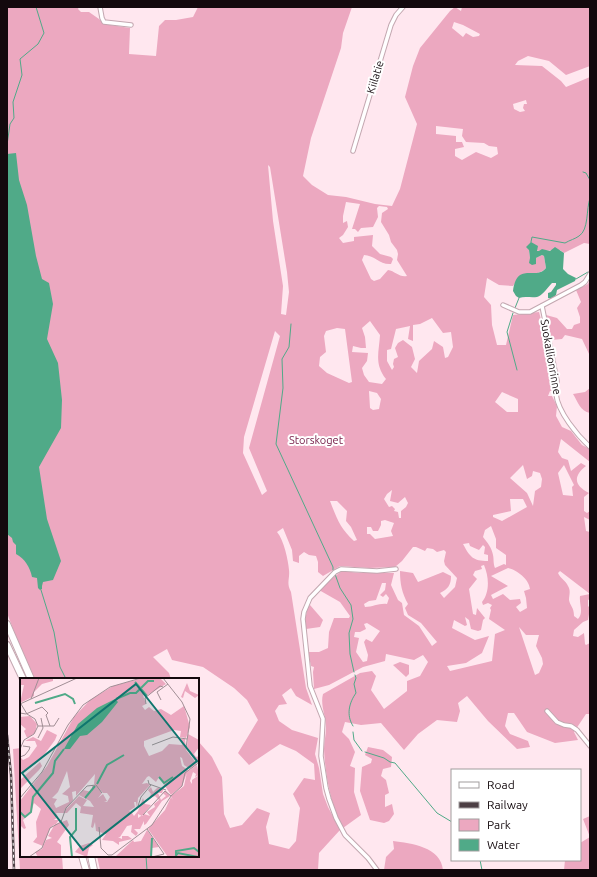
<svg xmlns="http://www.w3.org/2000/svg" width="597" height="877" font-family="Ubuntu,sans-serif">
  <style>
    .green { fill: #eca8c0; fill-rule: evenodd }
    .water { fill: #50aa88 }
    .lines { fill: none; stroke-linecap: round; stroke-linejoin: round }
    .stream { stroke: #50aa88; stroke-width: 1 }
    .minor-casing { stroke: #c3a7b0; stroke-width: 5.5 }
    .motorway-casing { stroke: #c3a7b0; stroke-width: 8 }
    .minor { stroke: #fff; stroke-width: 3.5 }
    .motorway { stroke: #fff; stroke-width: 6 }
    .rail-casing { stroke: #4c3f44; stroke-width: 2.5 }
    .rail { stroke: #fff; stroke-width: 1; stroke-dasharray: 3; stroke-linecap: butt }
    .labels { text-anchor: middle; stroke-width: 4; stroke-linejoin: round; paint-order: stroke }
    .street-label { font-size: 11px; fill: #13090d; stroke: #fff }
    .park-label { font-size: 11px; fill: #731844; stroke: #fff }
    .inset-river { fill: none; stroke: #50aa88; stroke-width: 2 }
    .inset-road { fill: none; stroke: #a18e95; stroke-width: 1 }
    .view { fill: #0f766e; fill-opacity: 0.15; stroke: #0f766e; stroke-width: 2 }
    .inset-edge { fill: none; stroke: #13090d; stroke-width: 2 }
  </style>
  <rect width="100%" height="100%" fill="#ffe7ef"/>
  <g class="green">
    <path d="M7,7h72l-1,2 3,3h8l10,7 5,5 26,4 -1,26 27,2 3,-30 6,-6h11l17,-3 5,-10h154l-9,26 -2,15 -30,90 -8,38 9,9 16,10 18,2 29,7 17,2 8,-17 17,-65 -12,-27 8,-31 7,-18 30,-37 5,-4 6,4 1,-4h128v59l-24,9 -17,-14 -21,-5 -10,5 -3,4 27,1 19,15 5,6 24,-10v167l-6,-1 -20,10 -4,-3 -21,1 -10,-2 1,9h6l6,-3 2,1 2,12c-6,7 -17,6 -26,8l-7,10 -14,-1 -12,-7 -3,19 7,8 1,20 5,20h9l7,-30 26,-3c6,23 15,55 15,79h-4l-2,5h4l5,10 -1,10 6,11 9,4 11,14 6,3 2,2v12l-29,-23 -3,13 4,6 6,2 3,11 10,-8 5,3c-14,11 -11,20 3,27l-5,4v14l3,2 3,-2v9l-6,-3 2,14 4,1v67l-2,1v6l2,2 -2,12 -5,2 -9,8 -1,6 5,1 6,-4 1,11 1,1 4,-2v71h-4l-12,18 4,8 -23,3 -28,-11 -13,-19h-6l-3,13 5,8 18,7 2,6 -13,2 -29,-28 -21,-25 -9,7 2,8 -3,11 -20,-2 -19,14 -14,16 -23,-27 -20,2 -16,-3 -3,10 7,7 6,13 -5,14 5,2 -1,24 7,23 -18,13c-12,-20 -18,-55 -19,-79 0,-7 2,-14 2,-21 0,-12 -6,-23 -3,-34l37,-21 12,-2 4,5 -5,14 13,19 23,-18v-10l13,-5 8,-14 -5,-7 -9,5 -28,-6 -1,7 -22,6 -34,18 -15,4 -1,-17 1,-5 -3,-1 -3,-14h11l9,-4 1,-16 5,-14h15l1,-2 -10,-14 -21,-12 12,-11 11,-8 18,2h34l-3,12 7,15 4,3 2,12 15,11 13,20 5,-4 -16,-19 -13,-8 -3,-7 3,-4c-6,-11 -8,-20 -8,-33l13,2 5,9 25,-10 8,4c0,9 -3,13 -11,17l4,5 11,-11 2,-9 -12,-13 -1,-4 2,-9 -2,-2 -7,2 -4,-3 -6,-1 -2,3 -9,-4h-3l-11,14 -7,6 -26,1 -29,-2 -17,10 -5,-4v-10l-2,-6 -7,-1 -5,-3 -5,4v7l-6,-2 -1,-11 -9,-22 -6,4c7,8 11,28 12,38 1,9 -3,13 2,22l15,96 6,17 -16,-9 -5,-8 -9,7 5,9 -8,1 -4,6 4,10 13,9 26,8 -3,16 4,14 4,26 5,13 12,23 -21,23 -1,17h-218l-3,-14h101v-115l14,16 10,20 2,37 6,14 12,-3 15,-17 13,5 -4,14 3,17 20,5 7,-8 4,-33 -7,-14 11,-16 11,2 -1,-16 -18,-13 -16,-7 -31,21 -11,-12 20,-33 -11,-20 -13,-12 -31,-21 -31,-7 -5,-11 -14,8 16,16 2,6h-139l-25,-66zM454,22l9,3 17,9 -1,2 -6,1 -7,-4 -3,4 -11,-9zM526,100l1,4h-3l-1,4 2,3 -5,1 -6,-3 -1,-5zM436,126l27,3 -1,7 4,6 18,1 5,3 8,1 1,7 -7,4 -15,-6 -14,8 -7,-4v-7l9,-2 -2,-5h-6v-6l-20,-2zM268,165l2,2 17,105 2,20 -3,23 -5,-1 2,-28 -10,-65zM346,202l14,2 -8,25h3l3,3 3,-4 12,-1 5,-10 -1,-9 2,-2 8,1 1,2 -6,4 -1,9 8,13 2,7 6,8 1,4 -1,6 10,16c-7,2 -12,-5 -19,-6l-8,9 -6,2 -3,-2 -9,-19 2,-5c10,0 16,10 27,9l2,-5 -2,-2 -11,-3 -8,-8 1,-11 -19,2v4l-11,2 -4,-5 4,-3 5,-8 -1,-6 -4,2v-7zM432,318l11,15 8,-1 2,15 -5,10 -3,1 -2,-11 -9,-6 -2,8 -13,12 -2,12 -6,-6 4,-8 -3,-12 -9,-7 -5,3 -3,5 3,9 -4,2 -1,5 1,3 -2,3 -5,-9v-11l4,-1 5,-20 14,-3 -2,13 5,2v-16l7,-1zM370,321l10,14c-1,17 -6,29 6,44l-4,5 -13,-2 -5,-7 -2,-7 5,-7 1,-8 -16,-1 1,-6 8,2h5l-1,-11 -3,-9zM337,328l8,1 7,53 -3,1 -22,-10 -8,-7 1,-9 6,-5 -2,-16 2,-5zM275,331l5,5 -31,112 18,43 -5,4 -19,-42 1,-16zM369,391l8,2 4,6 -2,10 -6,1 -3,-2zM502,392l16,7v13h-11l-12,-10zM523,465l4,14 5,-3 1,-5 7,2 2,6 -1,8 -6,4 -2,15 -6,-13 -17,-15zM564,465l10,20 -2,2 1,9 -10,-1 -5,-22zM392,490l-2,11 8,2 7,-6 3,6 -2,4 -5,4v7h-2l-1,-6 -4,-1 1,-2 -3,-3 -3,1 -5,-8 3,-5zM510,499h13l4,8 -25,14 -9,-4v-2l18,-4zM330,501h7l10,10 -1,10 5,6 6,13 -3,1c-14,-13 -17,-22 -24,-40zM385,520l9,3 -3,8 2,5 -18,3 -5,-5h-3v-7h4l2,4h5l3,-6v-4zM491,526l5,13v9l10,7v10l-2,-1 -9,4c-2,-5 -1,-9 -2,-13 -1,-7 -6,-13 -10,-18l2,-7zM469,543l1,3 9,4 4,-5 2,2 -1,7 4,1v6c-15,0 -18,-4 -25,-17zM484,565c5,12 6,27 -2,37l1,3 5,-2 4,2 -2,3 1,2 -2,9 16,11 -10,4 -3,27 -42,10 -3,-5 19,-3 16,-10 7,-17 -14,4 -23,-12 2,-8 11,6 2,-1 -2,-8 4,3 2,9 7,2 3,-1 2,-10 2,-2 -8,-10 -1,7 -3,-1 -4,-25 8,-10 -4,-4 2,-4 7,-2 -1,-3zM508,568c9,2 21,11 22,21l-6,2 2,7 1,10 -7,4 -4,-5 5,-4 -1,-4 -10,1 -7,-6 -10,5 -2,-4 17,-9 -17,-10zM560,571l30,23 -10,2c-1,8 4,17 -2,23l-4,-3c0,-9 -4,-10 -5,-16 0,-5 2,-9 -1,-14 -2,-5 -8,-8 -10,-13zM382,583h4l-1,7 -5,5 3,2 3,-3 3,4 -2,6c-8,-1 -14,3 -22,3l-1,-3 5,-3 7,-1zM367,623l13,8 -8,11 -6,-3 -2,3 4,13 -1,6 -4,1 -7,-10 3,-14 -5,-1 1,-5h5l6,-3 -2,-5zM519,627l7,8h13l-3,11 6,12 1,6 -4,9 -4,2z"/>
    <polygon points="590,279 590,356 582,339 565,335 562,339 551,340 546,315 557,318 567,329 572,329 574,325 580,323 580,317 577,308 581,302 576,290 588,284"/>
    <path d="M590,388v25c-10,-2 -12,-11 -17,-19l12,-2z"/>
    <polygon points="310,605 323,620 320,627 306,629 305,620 308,606"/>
    <polygon points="400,662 409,665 409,674 406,677 393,665"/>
    <polygon points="368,747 383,750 392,757 391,767 383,769 381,776 386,780 389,793 385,795 385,807 392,804 394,814 389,821 384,823 370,820 360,791 362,767 371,763 372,759 365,755"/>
    <polygon points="21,748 21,856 62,856 63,870 20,870 13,749"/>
    <polygon points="590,816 590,870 564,870 565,860 580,860 580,843 590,837 583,819"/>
    <path d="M393,841c18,2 48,6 50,29h-59l2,-13 8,-8z"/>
  </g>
  <g class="water">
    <path d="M16,153l3,27 8,25 9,51 6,23 7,4 4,21 -6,35 11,24 4,37 -1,28 -22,39 8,52 14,42 -8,19 -10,2 -1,4v3l-2,1 -2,-2 -1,-10 -5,-1c-2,-10 -7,-18 -16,-23v-9l-3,-3 -1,-4 -5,-4v-380z"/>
    <path d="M531,242l7,4 -1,5h2l3,-2 8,2 5,-4 9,6 -1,16 5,5 8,4 -1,3 -18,9 -1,5 -4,4 -4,-1v-5l3,-1 5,-7v-2h-4c-4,4 -10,13 -15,14 -6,1 -12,-1 -18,1l-3,-2 -3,-5c4,-30 23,-10 33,-23l-2,-12 -2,-1 -6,3v6l-4,1 -3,-2 1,-5 -1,-8 -3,-3z"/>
  </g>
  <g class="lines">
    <g class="stream">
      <polyline points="7,145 10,124 14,118 13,102 22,75 20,59 38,44 44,33 36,7"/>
      <polyline points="583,172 586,173 590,180"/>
      <path d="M531,242l1,-5 33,6c5,-3 10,-4 14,-7 10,-6 7,-27 11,-38"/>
      <polyline points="576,279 588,272"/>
      <polyline points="515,308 519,298"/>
      <polyline points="513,313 507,332 517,370"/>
      <polyline points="291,324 289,347 282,359 283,388 276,444 333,567 333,570"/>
      <polyline points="335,574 340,588 351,605 353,619 349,633 350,654 354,672"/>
      <polyline points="41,590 54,632 60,667 66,679"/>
      <path d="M353,726c-7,-11 -4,-23 3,-33l-2,-9 2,-6 -1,-3"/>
      <polyline points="353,732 354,740 362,751"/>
      <polyline points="365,752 384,758 390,762 395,763 437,813 452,822"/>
      <polyline points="146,856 147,870"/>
      <polyline points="480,860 482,870"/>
    </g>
    <defs>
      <g id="minor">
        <polyline points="100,7 102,18 104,22 131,25"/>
        <polyline points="353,151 391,25 396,15 403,7"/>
        <polyline points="503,305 519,312 530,312 581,285 585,282 590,274"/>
        <path d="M542,306l15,75c-1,4 -2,9 -1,13 2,18 21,41 34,53"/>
        <polyline points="547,711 557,722 564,725 571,726 577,730 590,746"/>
        <polyline points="377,870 368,858 345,835 336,818 329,799 326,788 321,756 323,719 310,686 303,619 304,612 310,598 335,572 341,569 377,571 396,569"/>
      </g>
      <g id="motorway">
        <polyline points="7,624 31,679"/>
        <polyline points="7,645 23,679"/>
        <polyline points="82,856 86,870"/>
        <polyline points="91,856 94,870"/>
      </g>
    </defs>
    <use href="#minor" class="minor-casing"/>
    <use href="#motorway" class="motorway-casing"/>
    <use href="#minor" class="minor"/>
    <use href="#motorway" class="motorway"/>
    <defs>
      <polyline id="rail" points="7,735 11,775 14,870"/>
    </defs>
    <use href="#rail" class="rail-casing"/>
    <use href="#rail" class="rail"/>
  </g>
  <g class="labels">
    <g class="street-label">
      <text transform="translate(375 77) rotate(-73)" y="4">Kiilatie</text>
      <text transform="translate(551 357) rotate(80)" y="4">Suokallionrinne</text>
    </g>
    <g class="park-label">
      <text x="316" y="444">Storskoget</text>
    </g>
  </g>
  <g transform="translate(20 678)">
    <rect width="179" height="179" fill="#ffe7ef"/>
    <path d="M0,0h33v3l-11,3 -8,8v4l-14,7 4,-18h-4zM140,0l6,6 -20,12 -3,-1 3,9 -4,2 3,4 4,-3 5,4 7,-2 10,6 13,-9 6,21 -4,11 -6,-1 1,-6 -7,-1 -30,11v5l5,10 13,-5 7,-7 13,1 -1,-6h4l1,11 11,14 -7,5 -6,-4 -2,-7 -2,-1 2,9 6,4 -6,16 -11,9 -12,-18 -3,5 -7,-6 -2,1 -5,7 5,-1 3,2 -12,13 -1,10 -1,-6h-2l1,5 -6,4 3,2 -2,2 2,-2 2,3 4,-5 5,-13 2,6 6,1 -9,11 -4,-2v4l6,-4 6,2 -3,-4 8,-5 -1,-3 5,-4 -4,-4 -6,2 2,-4 -3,-4 3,-3 2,5 4,-4h7l-2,5h-4l3,7 5,-4 -3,-3 3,-2 4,5 -8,5 -16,23 -2,1v-4l-4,8h-6l4,4 -2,3 -5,-4 1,-7 -5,1 -7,11h-2l4,2v-3h6l4,3 -13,3v3l-6,-4 -11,-1 4,-6 -10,-3 -1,-9 -2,6 -2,-1 2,-12 -13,-2 1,-6 -5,-4 -9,10h-11l2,4 -4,3h5l-3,4 11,-4 2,5 -12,17 4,3v12h-23l-3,-5 7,-3 4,-9 6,-2 -4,-2 7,-12 -5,4 -7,18 -10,-4 4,-5 -1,-15 5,-13 -7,-6 -3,9 -8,8 3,8 -2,1 -4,-4v-24l27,-35 27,-49 16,-17 23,-14 30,-8h4l-7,1zM47,93l3,16 -8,7 6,2 1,6 -13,6 -2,-4 3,-5 -5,-1 6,-6zM75,96l-1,10 3,2 6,7h4l3,4 -3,5h-3l3,-1 -4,-7 -5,4 4,-5 -5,-7 -5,-1v7l-9,-2 -4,5 11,6 4,6 -11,-1 4,-6 -8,-4 -15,15 9,-11 -1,-8 4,-1v5zM167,5l3,8 9,4 -4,3 -10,-7 -2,7 -2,-1zM10,38l7,8 -2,9 -8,5 -3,-7 2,-2 -6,-5v-7zM27,52l10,5 -2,5 -14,19 -21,16 1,-17 2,2 6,-3 8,-11 -2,-5h-10l8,-4 8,4zM168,56l11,6v7l-5,7 2,3 3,-1 -1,6 -11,-15zM20,84l2,4 -3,4 -19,19v-9zM177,87l2,10 -4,2 1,-3 -3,-2 -3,9 2,3v-4l7,-5v82h-31l-20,-28 17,-19 6,-13 2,3 -2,-4 13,-10 3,-14zM127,152l12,17 -7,1 -1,9h-36l18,-17 1,2 7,-1zM69,165l4,2 -4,3 -2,9 -12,-5 5,-6z" fill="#eca8c0" fill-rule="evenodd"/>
    <path d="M95,21l3,3 -16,20 -15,13 -7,1 -10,13h-6l14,-25 19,-16z" fill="#50aa88"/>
    <path class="inset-river" d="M115,4l12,14M96,21l14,-6h6l12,-12h6M15,25l30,-9 8,5 2,5M139,99l5,6 9,-6M77,106l10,-19 17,-10M65,120l10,-12M0,134l5,5 6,-5 2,-15 20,-24 2,-12 9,-12M156,177v-4l18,-3 5,4M52,179l-2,-20 6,-7v-22M131,179l1,-19M155,179l3,-4 20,4"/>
    <path class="inset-road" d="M143,0l19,24 8,17 -4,29 13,17M11,21l8,-21M141,22l-4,-8 11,-8M0,26l57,-26M126,26l-1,-6 15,-12 3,1M0,35l6,1 16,-7 6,6 -2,2 4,11M18,48h16l5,-8M18,60l5,-10 -2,-10M132,67l21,-8 14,2M0,71l4,-9 10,-6 4,-8 -3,-7 -8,-5 -6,-10M0,79l5,-2 4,-5 1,-3 -7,-1M128,102l1,4 17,6M0,120l22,-26 26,-47 15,-20 27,-18 31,-9M118,128l3,-9 10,-12M123,137l22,-24 6,5M79,149l2,21 7,7h4l40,-30 19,-29 11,-10 3,-13 12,-9M127,151l17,25 -12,3M9,179l13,-9 8,-20 11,-6 5,-14 21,-22 9,-1 6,8"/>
    <path class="view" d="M116,6l61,77 -114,89 -61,-77z"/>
    <rect width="179" height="179" class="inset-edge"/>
  </g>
  <rect width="597" height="877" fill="none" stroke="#13090d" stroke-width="16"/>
  <rect x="451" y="769" width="130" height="92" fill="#ffffff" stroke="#a19d9e"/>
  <rect x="459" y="782" width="20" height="6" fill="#ffffff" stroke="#a19d9e"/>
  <text x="487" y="789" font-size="12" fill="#13090d">Road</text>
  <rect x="459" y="802" width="20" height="6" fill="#4c3f44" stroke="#a19d9e"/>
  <text x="487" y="809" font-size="12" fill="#13090d">Railway</text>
  <rect x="459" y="819" width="20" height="12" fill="#eca8c0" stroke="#a19d9e"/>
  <text x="487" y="829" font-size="12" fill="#13090d">Park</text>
  <rect x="459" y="839" width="20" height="12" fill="#50aa88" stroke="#a19d9e"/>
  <text x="487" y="849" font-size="12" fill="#13090d">Water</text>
</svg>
